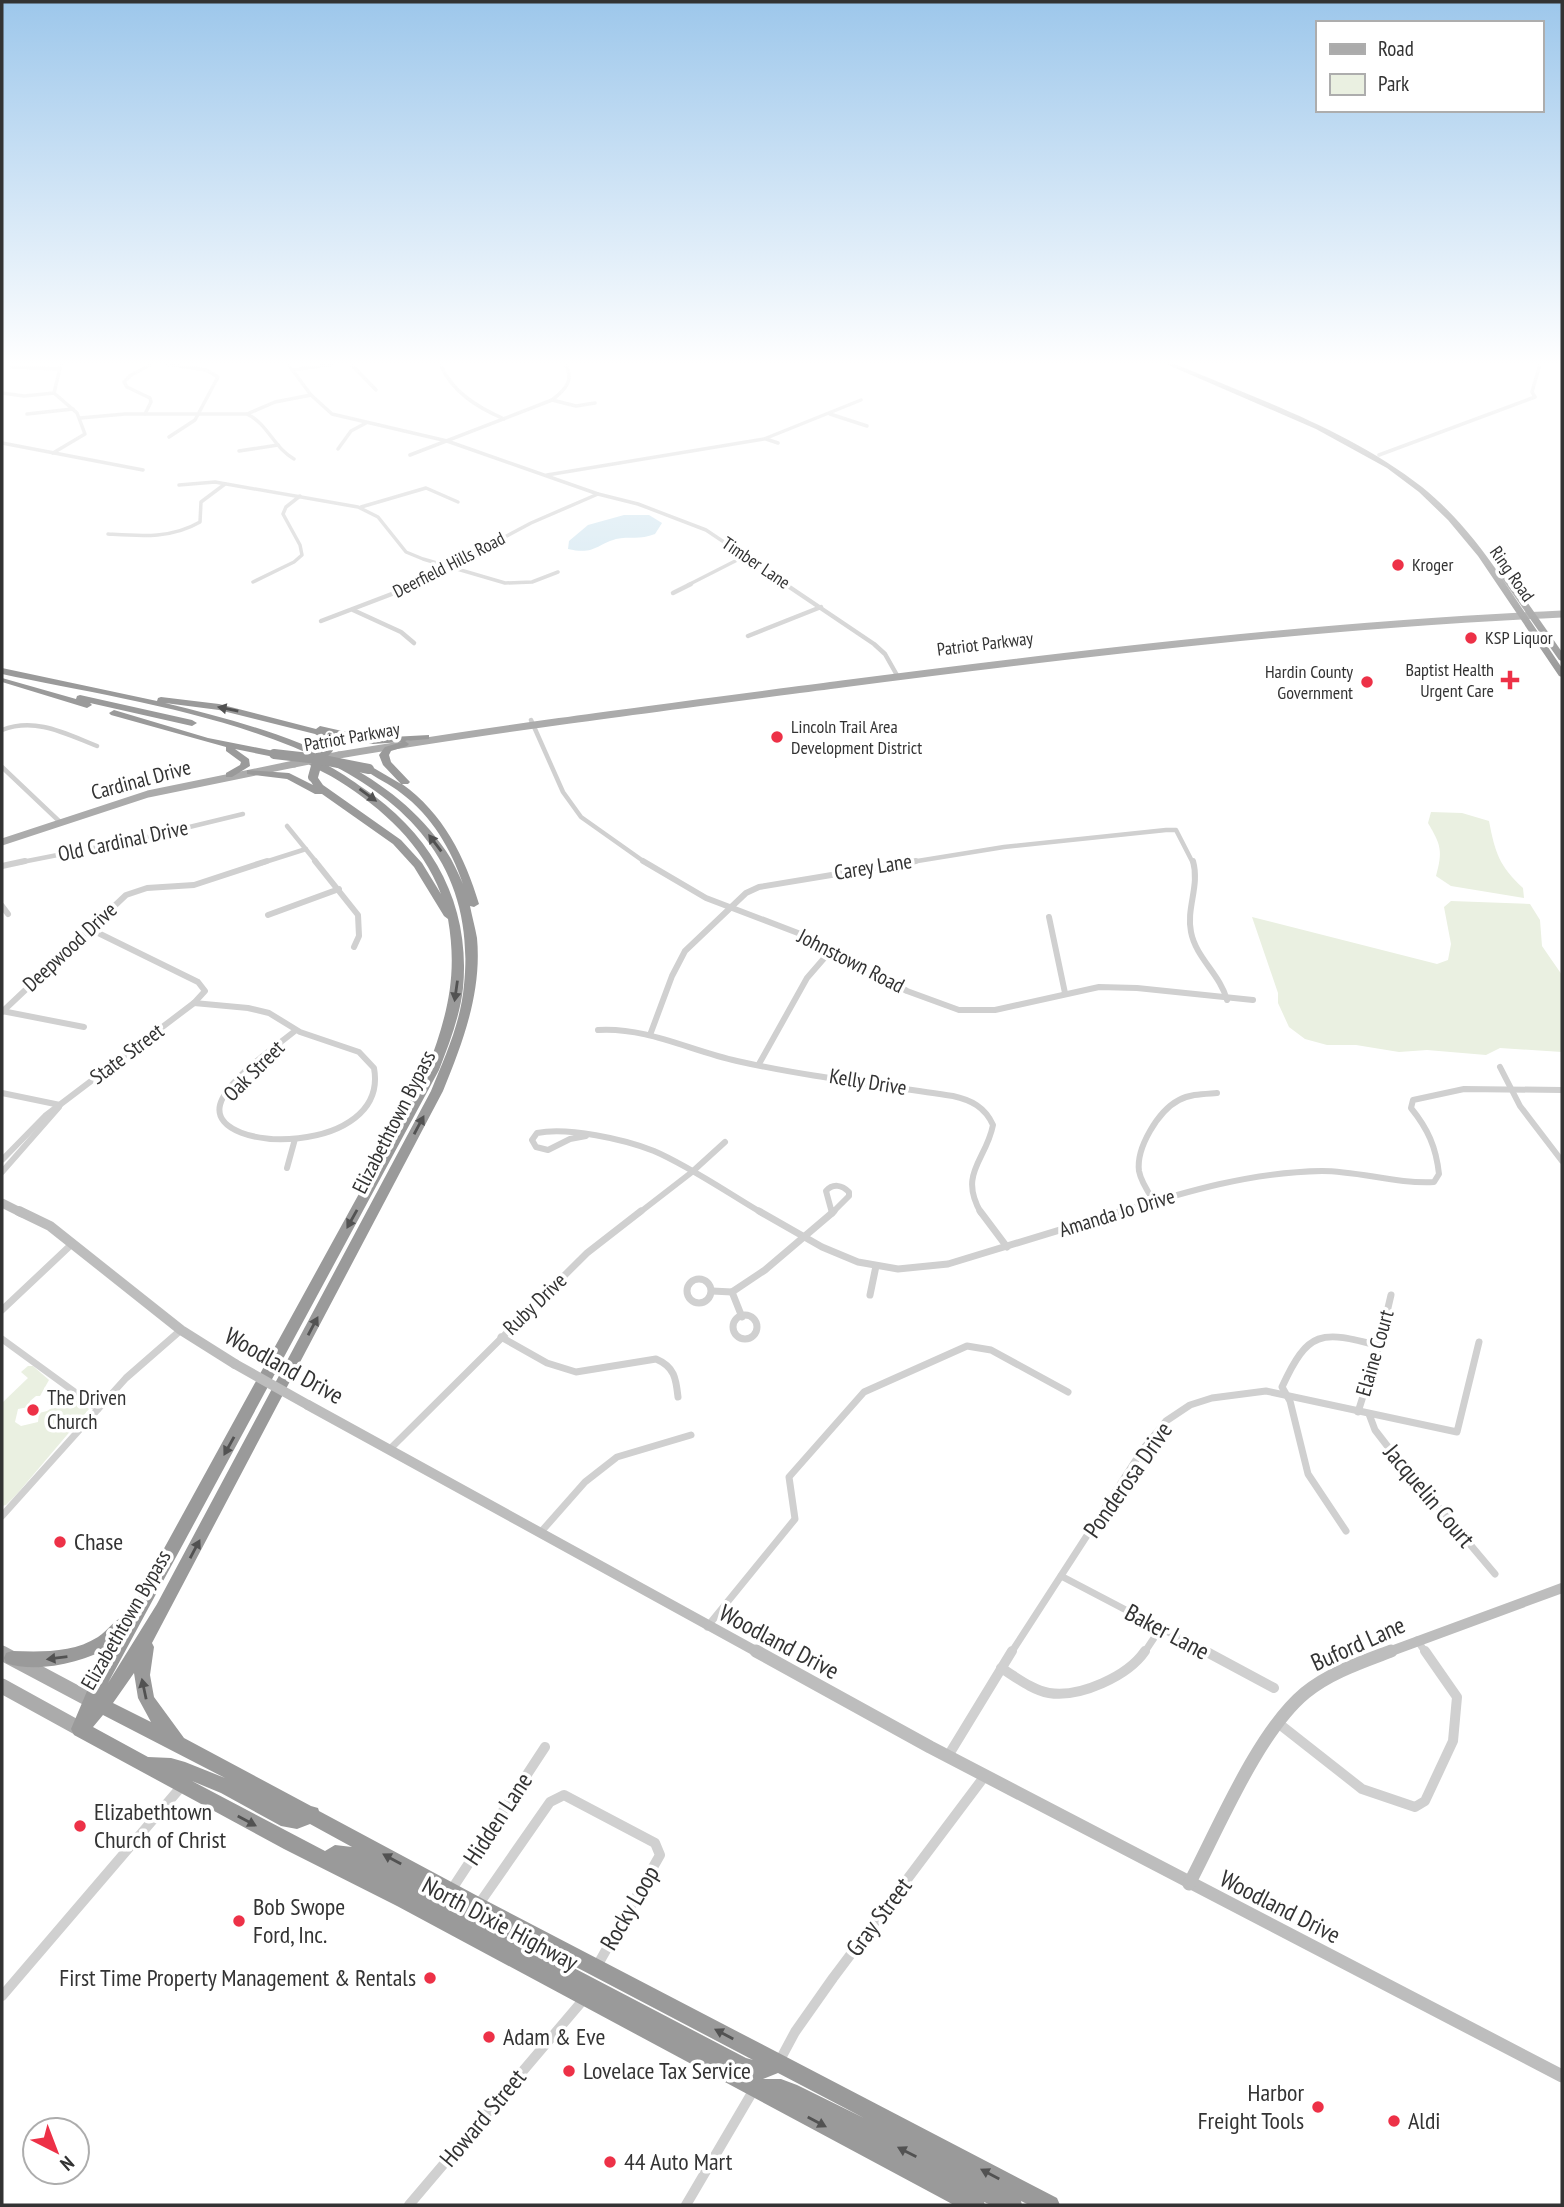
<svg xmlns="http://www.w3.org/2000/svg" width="1564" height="2207" font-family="'PT Sans Narrow',sans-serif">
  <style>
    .green { fill: #eaf0e1 }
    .water { fill: #cee4ef }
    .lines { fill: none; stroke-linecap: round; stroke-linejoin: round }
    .street-far4 { stroke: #d0d0d0; stroke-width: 3.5 }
    .street-far3 { stroke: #d0d0d0; stroke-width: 4.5 }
    .street-far2 { stroke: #d0d0d0; stroke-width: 6 }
    .street-far1 { stroke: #d0d0d0; stroke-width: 7 }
    .street { stroke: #d0d0d0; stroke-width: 10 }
    .secondary-far2 { stroke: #bdbdbd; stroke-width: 9 }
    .secondary-far1 { stroke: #bdbdbd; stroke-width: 10 }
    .secondary { stroke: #bdbdbd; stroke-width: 13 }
    .primary-far1 { stroke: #ababab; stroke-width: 7 }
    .primary { stroke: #ababab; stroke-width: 15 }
    .highway { fill: #9a9a9a; fill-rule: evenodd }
    .secondary-bridge { stroke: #bdbdbd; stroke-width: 10 }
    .primary-bridge { stroke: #ababab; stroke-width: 7 }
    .highway-bridge { stroke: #9a9a9a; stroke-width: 10 }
    .oneway { fill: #525252 }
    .poi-dot { fill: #ed3147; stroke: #fff; stroke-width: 2.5 }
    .labels { text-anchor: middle; stroke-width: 7; stroke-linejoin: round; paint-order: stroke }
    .far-street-label { font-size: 18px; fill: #333; stroke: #fff }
    .far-poi-label { font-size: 18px; fill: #333; stroke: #fff; text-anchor: start }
    .street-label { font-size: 21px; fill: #333; stroke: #fff }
    .poi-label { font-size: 21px; fill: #333; stroke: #fff; text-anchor: start }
    .near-street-label { font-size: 24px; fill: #333; stroke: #fff }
    .near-poi-label { font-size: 24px; fill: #333; stroke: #fff; text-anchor: start }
  </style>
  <rect width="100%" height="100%" fill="#fff"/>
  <g class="green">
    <path d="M1431,812l31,1 27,8c6,31 10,45 34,67l1,10 -73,-12 -15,-10c7,-25 5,-31 -8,-53z"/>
    <polygon points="1451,901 1530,904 1540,920 1542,946 1562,975 1562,1052 1500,1048 1486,1055 1427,1050 1399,1052 1356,1045 1327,1045 1305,1039 1289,1027 1278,1003 1278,993 1252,917 1437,964 1448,960 1451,944 1444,907"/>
    <polygon points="28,1366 33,1366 49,1380 40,1396 36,1396 30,1401 29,1407 18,1409 15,1422 21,1426 38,1422 39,1413 47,1411 53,1407 47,1402 71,1396 89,1409 17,1494 6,1505 2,1506 2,1403 28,1378 21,1372"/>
  </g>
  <path class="water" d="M624,515h25l13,8 -7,11c-15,6 -26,2 -39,5 -20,6 -22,16 -48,10l1,-8 19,-16z"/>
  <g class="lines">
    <g class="street-far4">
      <polyline points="167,364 206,370 218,377 195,420 169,437"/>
      <polyline points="288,364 311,395 332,414 447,441 598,494 638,504 706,530 788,585"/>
      <polyline points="351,364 376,390"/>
      <path d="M440,364c12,28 37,43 64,55"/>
      <polyline points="12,367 59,369"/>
      <polyline points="292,370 334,364"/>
      <polyline points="2,393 24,396 54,393"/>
      <polyline points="552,400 576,406 595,403"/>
      <polyline points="27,414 73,409"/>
      <polyline points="145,414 151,402 150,398 127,387 124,382 131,375 152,364"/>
      <polyline points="247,414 275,402 311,395"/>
      <polyline points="830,414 867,426"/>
      <path d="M80,418l45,-4h122c21,10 27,34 47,45"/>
      <polyline points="766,439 778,443"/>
      <polyline points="2,443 143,470"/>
      <polyline points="338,449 351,431 366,423"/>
      <polyline points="239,451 278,445"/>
      <polyline points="53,453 85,434 77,413 54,393 61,364"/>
      <path d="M410,455l142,-55c13,-10 23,-20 13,-36"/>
      <polyline points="1379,455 1535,397 1532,392 1540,364"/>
      <polyline points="547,475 764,439 861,400"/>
      <polyline points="179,485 215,482 358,507 378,517 406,552 423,559 505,583 532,582 558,572"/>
      <polyline points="361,507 426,488 458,502"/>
      <path d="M108,534c32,2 63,5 92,-12l1,-20 24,-18"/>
      <polyline points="253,582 294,562 302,555 300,545 283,514 286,507 300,496"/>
      <polyline points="415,585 531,523 598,494"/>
      <polyline points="688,585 745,556"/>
    </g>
    <g class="street-far3">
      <polyline points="785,584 874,644 885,654 898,677"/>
      <polyline points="673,593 691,584"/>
      <polyline points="353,610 401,632 414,643"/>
      <polyline points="321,621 418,584"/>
      <polyline points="748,636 821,607"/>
      <polyline points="531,720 563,792 581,817 646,863"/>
      <path d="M2,730c34,-13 64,4 95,16"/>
      <polyline points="2,767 60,822"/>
      <polyline points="287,826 317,863"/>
      <polyline points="17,863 144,838 243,814"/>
      <polyline points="262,863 306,849"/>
      <polyline points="905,863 1004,847 1166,830 1176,830 1193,863"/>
    </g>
    <g class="street-far2">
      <polyline points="315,861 358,915 359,936 354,947"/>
      <polyline points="643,861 706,898 811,938 907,991 959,1010 995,1010 1099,987 1137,988 1253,1000"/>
      <path d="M1193,861c7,25 -7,47 -2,71 5,26 29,42 36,68"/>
      <polyline points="2,866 25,861"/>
      <polyline points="2,906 8,914"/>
      <polyline points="268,915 339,889"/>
      <polyline points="1049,917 1065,993"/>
      <path d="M194,1003l54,5 21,5 31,19 59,20 15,16c16,88 -166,87 -154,37 6,-25 57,-59 76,-75"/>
      <polyline points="2,1011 84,1027"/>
      <polyline points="2,1012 126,895 147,888 194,885 267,861"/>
      <path d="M598,1030c49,-3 93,21 139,31 71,16 145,24 216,35 18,4 32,11 40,29 -7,36 -35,48 -12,88"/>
      <polyline points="650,1035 672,976 685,951 746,893 759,887 916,861"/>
      <polyline points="759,1064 807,978 833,948"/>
      <polyline points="1500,1067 1520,1106 1562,1161"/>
      <polyline points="2,1093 60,1105"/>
      <path d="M586,1136l-16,3 -22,11 -12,-3 -4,-7 5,-7c31,-6 87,6 117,18 35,15 74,42 108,62"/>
      <polyline points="2,1160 45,1116 194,1003 205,991 198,982 88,928"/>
      <polyline points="287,1168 295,1139"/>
      <polyline points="2,1172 59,1107"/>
      <path d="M1154,1201c-6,-9 -13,-19 -15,-30 -3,-23 19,-60 40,-71 11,-6 25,-6 38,-7"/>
      <polyline points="639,1213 692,1172 725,1142"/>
      <path d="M832,1213l-6,-22c7,-8 16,-6 23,1v4l-17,17"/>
      <path d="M1116,1213c69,-21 134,-41 206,-42 37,0 74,13 112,11l5,-8c-3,-27 -11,-45 -28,-66l2,-8 51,-11 98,1"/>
    </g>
    <g class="street-far1">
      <polyline points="759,1211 822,1247 858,1262 898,1269 948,1264 1122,1211"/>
      <polyline points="980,1211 1007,1247"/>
      <polyline points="832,1213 834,1211"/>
      <circle cx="699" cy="1291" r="12"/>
      <polyline points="712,1291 732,1292"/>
      <polyline points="732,1292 765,1270 832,1213"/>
      <polyline points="732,1292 742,1317"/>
      <polyline points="870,1295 876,1266"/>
      <polyline points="2,1310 73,1243"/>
      <circle cx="745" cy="1327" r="12"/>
      <path d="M501,1337l46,26 29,9 80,-13c19,8 20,20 22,38"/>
      <polyline points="2,1339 98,1409"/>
      <polyline points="1358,1412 1379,1346 1391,1295"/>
      <polyline points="1369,1414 1375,1430 1392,1452 1495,1574"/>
      <polyline points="390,1449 587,1253 641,1211"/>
      <polyline points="2,1516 126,1378 181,1330"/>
      <path d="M1346,1531l-38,-57 -18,-73 -8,-14c26,-57 39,-57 97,-41"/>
      <polyline points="540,1533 585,1482 617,1457 691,1435"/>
      <polyline points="1061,1576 1208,1653"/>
      <polyline points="707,1627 795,1519 789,1477 864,1392 967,1346 991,1350 1068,1392"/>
      <polyline points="1417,1640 1426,1653"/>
      <polyline points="1011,1653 1143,1449 1166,1421 1190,1405 1212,1398 1266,1391 1457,1432 1479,1342"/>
      <polyline points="1144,1653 1160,1629"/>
    </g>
    <g class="street">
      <polyline points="1205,1651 1274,1688"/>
      <path d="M1001,1668c15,9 31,22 48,25 31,5 79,-17 96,-42"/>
      <polyline points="1278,1723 1362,1789 1415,1807 1425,1801 1453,1741 1457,1697 1425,1651"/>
      <polyline points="948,1756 1012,1651"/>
      <polyline points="452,1889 545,1747"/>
      <polyline points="479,1904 550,1802 564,1795 655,1843 660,1855 597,1966"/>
      <polyline points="2,1996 181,1787"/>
      <polyline points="780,2060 795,2032 833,1978 984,1777"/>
      <polyline points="409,2205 584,1999"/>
      <polyline points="686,2205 753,2091"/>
    </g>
    <polyline class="secondary-far2" points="2,1203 22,1213"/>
    <g class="secondary-far1">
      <polyline points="19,1211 50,1226 181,1330 235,1364"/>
      <polyline points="308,1405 759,1653"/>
      <polyline points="1386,1653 1562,1588"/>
    </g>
    <g class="secondary">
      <polyline points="756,1651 930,1747 1562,2076"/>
      <path d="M1189,1884c29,-55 69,-152 116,-191 24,-20 57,-31 86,-42"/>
    </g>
    <g class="primary-far1">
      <path d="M339,755c167,-28 335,-49 503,-71 239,-31 478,-59 720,-70"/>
      <polyline points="2,842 148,794 294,764"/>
    </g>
    <g class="primary">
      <polyline points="2,1653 92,1701"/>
      <polyline points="2,1686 80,1729"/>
    </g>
    <g class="highway">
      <path d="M1166,364h9c85,36 174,66 247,123 31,25 56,56 78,88l7,-2 55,79v9l-3,-1 -58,-83 61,91v9l-3,-1 -81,-120 -30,-36 -29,-28 -32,-24 -71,-39z"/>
      <path d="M2,668l155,33 1,-3 3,-1 58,7 97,25 4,-3 53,12 56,-3v4l-24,2 4,3 -2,2 -16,5 -2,4 2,7 19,20 -2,2h-6c41,29 63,73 77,120l-5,3 -4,-1c2,10 5,21 7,32 5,54 -14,104 -34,153l-291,552 2,4 -4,28 4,22 30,41 127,68 7,2 1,3 166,89 572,298 3,7h-31l-8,-4 1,4h-31l-7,-3 1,3h-31l-557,-299 -113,-57 -210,-114 -3,-6 19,-45 20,-37c-26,15 -74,27 -104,16l-2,-5 2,-5 6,-2c29,1 61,2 86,-14 10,-7 19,-20 30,-23l299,-544c20,-54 31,-93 21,-151l-4,-3 -30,-49 -21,-23 -71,-50h-7l-28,-15 -40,-5v-4l42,3 24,12 -5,-8 2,-2h6l7,10 78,55 21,23 19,31c-19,-50 -58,-85 -102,-113 -12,-8 -27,-13 -38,-22l2,-2c15,-1 47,22 60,31 69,46 108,116 100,200 -3,28 -14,56 -24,82l-331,613 49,-79 274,-513c14,-34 30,-69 33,-106 25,-242 -291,-274 -462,-311zM165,703l54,7 96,24 8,5 3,5 -3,5 5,3 3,-1 5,-7 -8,-10 45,10 29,-2 -17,5 -6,8 4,10 18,19 -29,-17 -3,-1 -5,3c11,9 26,15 37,24 31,23 50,56 62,91 -5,-11 -10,-23 -17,-33 -62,-92 -179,-123 -281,-148zM134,1673l4,25 13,24 -38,-19zM103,1715l122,63 -40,-16 -14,-4 -23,-1 -55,-30zM192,1781l29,12 60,33 16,3 13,-5 42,23 -17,-2 -10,6zM515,1935l238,125 -7,-2 -218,-114 -22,-8zM778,2073l86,45 -67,-33 -16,-6h-18z"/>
      <polygon points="2,678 76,699 77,696 80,695 192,720 197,723 192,726 90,703 92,705 87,708 2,682"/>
      <polygon points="114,710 208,738 274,751 279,754 274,757 235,749 249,759 250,766 232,777 226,777 226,773 240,765 241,762 226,751 226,747 111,715 109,713"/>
    </g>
    <polyline class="secondary-bridge" points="235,1364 308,1405"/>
    <polyline class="primary-bridge" points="294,764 339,755"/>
    <g class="highway-bridge">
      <polyline points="274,754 318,759 328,749"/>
      <polyline points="313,777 318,759 369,769"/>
    </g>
  </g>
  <defs><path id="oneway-solid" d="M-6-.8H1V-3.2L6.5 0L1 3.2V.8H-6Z" transform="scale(1.75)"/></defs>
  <g class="oneway">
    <use href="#oneway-solid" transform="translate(228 709) rotate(-169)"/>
    <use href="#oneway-solid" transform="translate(368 795) rotate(36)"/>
    <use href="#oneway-solid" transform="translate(435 843) rotate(-127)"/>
    <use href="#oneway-solid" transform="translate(456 991) rotate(98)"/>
    <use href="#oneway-solid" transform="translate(419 1125) rotate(-62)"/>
    <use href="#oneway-solid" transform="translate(352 1219) rotate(119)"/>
    <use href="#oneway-solid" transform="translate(313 1326) rotate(-62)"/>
    <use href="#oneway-solid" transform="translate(229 1446) rotate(119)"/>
    <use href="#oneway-solid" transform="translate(195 1549) rotate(-62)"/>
    <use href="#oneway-solid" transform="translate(57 1658) rotate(173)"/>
    <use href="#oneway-solid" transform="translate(144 1689) rotate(-102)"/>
    <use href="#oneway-solid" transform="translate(247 1821) rotate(28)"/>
    <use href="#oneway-solid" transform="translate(392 1859) rotate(-151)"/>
    <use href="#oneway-solid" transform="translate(724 2034) rotate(-152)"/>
    <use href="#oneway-solid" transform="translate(817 2122) rotate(28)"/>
    <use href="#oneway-solid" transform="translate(907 2152) rotate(-153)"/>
    <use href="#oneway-solid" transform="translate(990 2174) rotate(-152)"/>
  </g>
  <linearGradient id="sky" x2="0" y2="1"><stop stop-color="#9dc7eb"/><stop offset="0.54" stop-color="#fff"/><stop offset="1" stop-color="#fff" stop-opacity="0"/></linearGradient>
  <rect width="1564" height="673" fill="url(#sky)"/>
  <g class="poi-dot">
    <circle cx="1398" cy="565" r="7"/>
    <circle cx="1471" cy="638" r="7"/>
    <path d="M1506.5 669.5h7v7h7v7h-7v7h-7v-7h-7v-7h7z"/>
    <circle cx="1367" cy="682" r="7"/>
    <circle cx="777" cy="737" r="7"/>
    <circle cx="33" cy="1410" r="7"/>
    <circle cx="60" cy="1542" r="7"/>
    <circle cx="80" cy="1826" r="7"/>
    <circle cx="239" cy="1921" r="7"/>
    <circle cx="430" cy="1978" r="7"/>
    <circle cx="489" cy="2037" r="7"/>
    <circle cx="569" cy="2071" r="7"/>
    <circle cx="1318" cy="2107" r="7"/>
    <circle cx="1394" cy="2121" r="7"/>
    <circle cx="610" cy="2162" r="7"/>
  </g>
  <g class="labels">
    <g class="far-street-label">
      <text transform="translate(756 563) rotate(34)" y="6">Timber Lane</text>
      <text transform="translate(449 565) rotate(-27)" y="6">Deerfield Hills Road</text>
      <text transform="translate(1512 574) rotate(55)" y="6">Ring Road</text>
      <text transform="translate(985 644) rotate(-7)" y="6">Patriot Parkway</text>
      <text transform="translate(352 737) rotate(-10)" y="6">Patriot Parkway</text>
    </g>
    <g class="far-poi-label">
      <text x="1412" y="571">Kroger</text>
      <text x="1485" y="644">KSP Liquor</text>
      <text x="1494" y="676" text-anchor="end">Baptist Health<tspan x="1494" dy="21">Urgent Care</tspan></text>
      <text x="1353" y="678" text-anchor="end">Hardin County<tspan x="1353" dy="21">Government</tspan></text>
      <text x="791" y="733">Lincoln Trail Area<tspan x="791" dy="21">Development District</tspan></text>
    </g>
    <g class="street-label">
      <text transform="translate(141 780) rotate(-15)" y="7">Cardinal Drive</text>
      <text transform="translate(123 841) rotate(-12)" y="7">Old Cardinal Drive</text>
      <text transform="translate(873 867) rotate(-9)" y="7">Carey Lane</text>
      <text transform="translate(70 947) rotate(-43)" y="7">Deepwood Drive</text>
      <text transform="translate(851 961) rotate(27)" y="7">Johnstown Road</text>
      <text transform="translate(127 1054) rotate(-37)" y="7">State Street</text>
      <text transform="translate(254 1071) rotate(-45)" y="7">Oak Street</text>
      <text transform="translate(868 1082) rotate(9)" y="7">Kelly Drive</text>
      <text transform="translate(394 1122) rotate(-63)" y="7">Elizabethtown Bypass</text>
      <text transform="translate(1117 1213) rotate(-17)" y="7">Amanda Jo Drive</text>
      <text transform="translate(535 1304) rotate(-44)" y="7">Ruby Drive</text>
      <text transform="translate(1375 1353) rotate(-74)" y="7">Elaine Court</text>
      <text transform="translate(126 1620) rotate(-60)" y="7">Elizabethtown Bypass</text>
    </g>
    <g class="poi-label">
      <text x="47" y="1405">The Driven<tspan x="47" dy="24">Church</tspan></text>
    </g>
    <g class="near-street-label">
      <text transform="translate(284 1366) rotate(29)" y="8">Woodland Drive</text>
      <text transform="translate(1128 1480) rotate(-55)" y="8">Ponderosa Drive</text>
      <text transform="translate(1429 1496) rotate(50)" y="8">Jacquelin Court</text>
      <text transform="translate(1167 1632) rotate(28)" y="8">Baker Lane</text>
      <text transform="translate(779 1642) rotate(28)" y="8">Woodland Drive</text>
      <text transform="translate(1358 1644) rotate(-24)" y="8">Buford Lane</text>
      <text transform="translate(498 1819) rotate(-57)" y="8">Hidden Lane</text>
      <text transform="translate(1280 1907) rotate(27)" y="8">Woodland Drive</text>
      <text transform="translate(630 1908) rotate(-60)" y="8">Rocky Loop</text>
      <text transform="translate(879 1917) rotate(-53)" y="8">Gray Street</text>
      <text transform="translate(500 1924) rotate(28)" y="8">North Dixie Highway</text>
      <text transform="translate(483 2118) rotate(-50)" y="8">Howard Street</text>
    </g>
    <g class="near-poi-label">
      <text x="74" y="1550">Chase</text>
      <text x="94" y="1820">Elizabethtown<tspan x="94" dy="28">Church of Christ</tspan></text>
      <text x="253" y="1915">Bob Swope<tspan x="253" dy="28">Ford, Inc.</tspan></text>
      <text x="416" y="1986" text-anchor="end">First Time Property Management &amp; Rentals</text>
      <text x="503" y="2045">Adam &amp; Eve</text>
      <text x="583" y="2079">Lovelace Tax Service</text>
      <text x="1304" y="2101" text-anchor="end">Harbor<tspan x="1304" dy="28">Freight Tools</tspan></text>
      <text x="1408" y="2129">Aldi</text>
      <text x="624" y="2170">44 Auto Mart</text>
    </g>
  </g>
  <rect width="1564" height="2207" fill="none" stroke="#333333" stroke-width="7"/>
  <rect x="1316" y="21" width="228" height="91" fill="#ffffff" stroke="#adadad" stroke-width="2"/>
  <rect x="1330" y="44" width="35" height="10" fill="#ababab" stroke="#adadad" stroke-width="2"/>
  <text x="1378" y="56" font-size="21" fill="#333333">Road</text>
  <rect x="1330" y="74" width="35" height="21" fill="#eaf0e1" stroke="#adadad" stroke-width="2"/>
  <text x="1378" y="91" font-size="21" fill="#333333">Park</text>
  <g transform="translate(56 2151) rotate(138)"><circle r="33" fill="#ffffff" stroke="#adadad" stroke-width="2"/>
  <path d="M0-5L12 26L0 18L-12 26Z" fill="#ed3147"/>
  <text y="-10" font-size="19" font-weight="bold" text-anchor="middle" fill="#333333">N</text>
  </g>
</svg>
